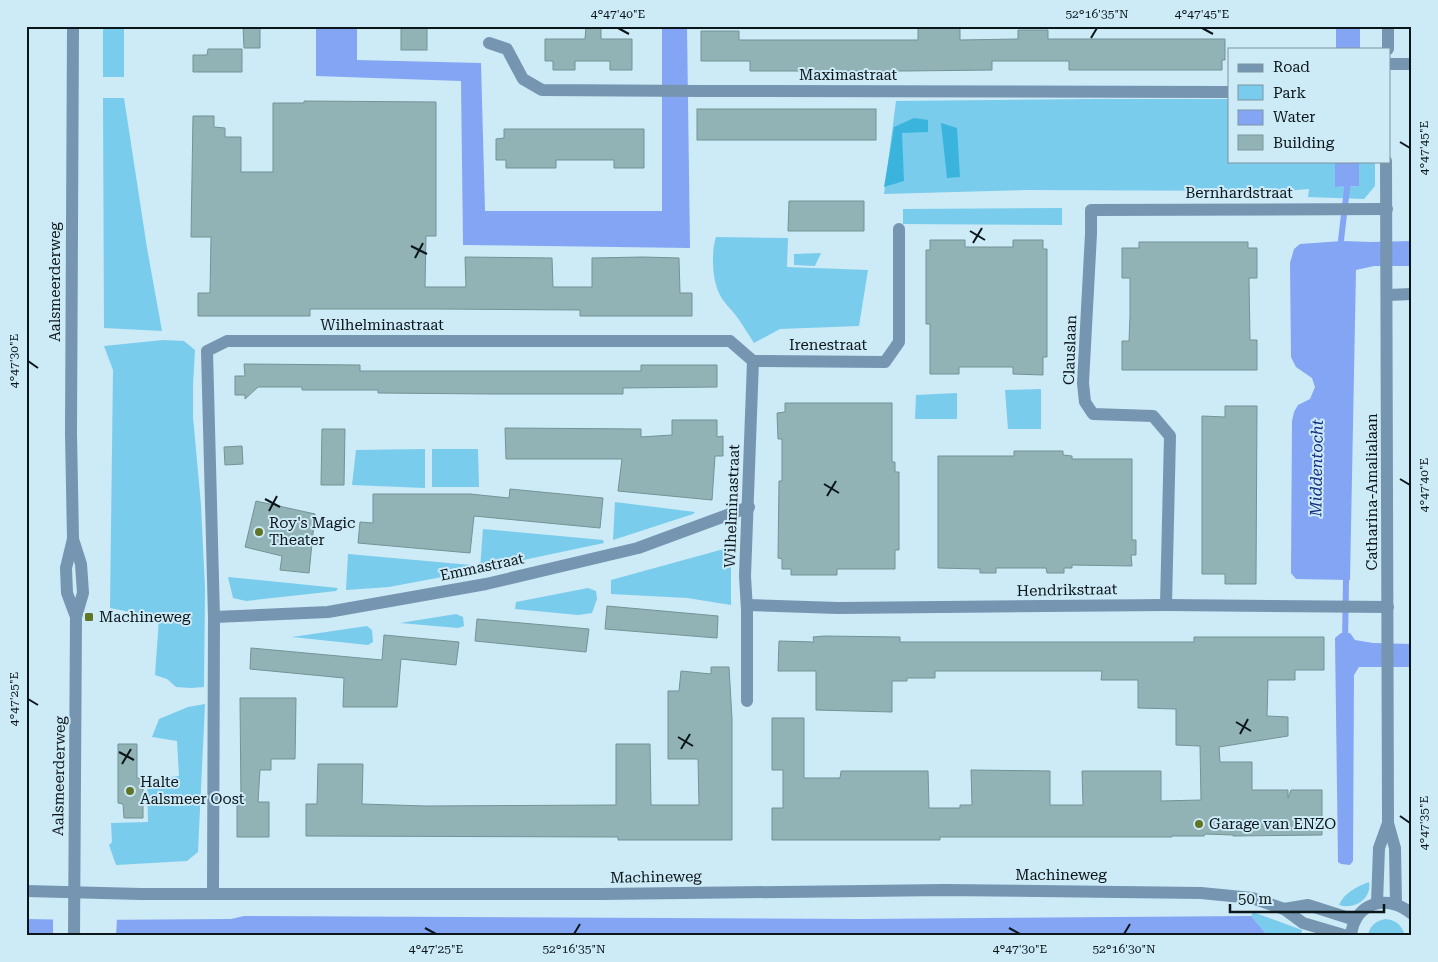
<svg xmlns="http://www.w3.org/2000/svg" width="1438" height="962" font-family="'Roboto Serif',serif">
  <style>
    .green { fill: #79ccec }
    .forest { fill: #3bb4dd }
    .water { fill: #84a5f3 }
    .pier { fill: #cdeaf7 }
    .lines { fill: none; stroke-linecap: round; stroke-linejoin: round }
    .stream { stroke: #84a5f3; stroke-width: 6 }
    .building { fill: #92b3b6; stroke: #739396 }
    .minor { stroke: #7695b0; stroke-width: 12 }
    .tertiary { stroke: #7695b0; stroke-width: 12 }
    .ticks { fill: none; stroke: #0b161a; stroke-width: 2 }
    .poi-dot { fill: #607526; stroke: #cdeaf7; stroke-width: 2 }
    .labels { text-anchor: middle; stroke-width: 4; stroke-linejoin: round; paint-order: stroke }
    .street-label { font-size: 15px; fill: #0b161a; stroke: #cdeaf7 }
    .poi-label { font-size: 15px; fill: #0b161a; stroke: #cdeaf7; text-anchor: start }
    .water-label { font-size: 16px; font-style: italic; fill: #122c83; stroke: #cdeaf7 }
    .neatline { fill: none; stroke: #0b161a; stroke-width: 2 }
    .ticks-label { font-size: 12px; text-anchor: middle; fill: #0b161a }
  </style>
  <rect width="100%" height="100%" fill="#cdeaf7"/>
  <g class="green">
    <rect x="103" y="26" width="21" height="51"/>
    <polygon points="103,98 124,98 147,248 162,331 104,328"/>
    <polygon points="1095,99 1229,99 1229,161 1335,161 1336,187 1359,186 1359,161 1375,161 1375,186 1364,199 1308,197 1309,189 1284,191 1025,190 884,194 896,101"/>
    <polygon points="1062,208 1062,225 903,224 903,209"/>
    <path d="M716,237l72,1 -1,29 81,3 -9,56 -79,3 -26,14c-6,-9 -11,-18 -17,-26 -6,-8 -13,-14 -17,-22 -8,-14 -9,-43 -4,-58z"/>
    <polygon points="821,253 815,266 794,265 794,254"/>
    <polygon points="163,340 184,341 195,350 193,385 193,417 201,505 205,588 204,687 191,688 176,687 167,679 155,675 159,618 110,608 113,370 104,346"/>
    <polygon points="1041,389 1041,429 1008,429 1005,390"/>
    <polygon points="957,393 957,419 915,419 916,395"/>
    <polygon points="425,449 425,488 352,485 356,450"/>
    <polygon points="432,449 478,449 479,487 432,487"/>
    <polygon points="615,502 695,512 693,514 613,540"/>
    <polygon points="483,529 603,540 604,543 480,569"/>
    <polygon points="731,547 731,605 687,598 611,594 611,580"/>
    <polygon points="348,554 471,565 474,571 389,587 346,590"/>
    <polygon points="228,577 338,588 336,591 246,601 233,598"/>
    <polygon points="588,588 596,591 597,599 592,613 578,615 515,609 516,602"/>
    <polygon points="456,614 463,617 464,626 458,628 400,623"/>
    <polygon points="367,626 372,630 373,642 368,645 292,637"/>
    <polygon points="205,704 198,852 187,861 116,865 109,845 112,842 111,823 148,822 147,780 179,776 177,741 152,737 159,719 188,707"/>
    <path d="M1369,882c3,17 -15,28 -30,23 4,-11 18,-19 30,-23z"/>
    <polygon points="1253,912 1302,930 1301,936 1268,936 1251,916"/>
    <path d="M1385,919c11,1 17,6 20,17h-37c1,-10 8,-15 17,-17z"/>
  </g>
  <g class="forest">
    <polygon points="914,118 928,120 928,132 902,133 904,181 884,187 894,127"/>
    <polygon points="941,123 957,128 960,177 947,178"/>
  </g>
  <g class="water">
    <polygon points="316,26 357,26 357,60 481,63 485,211 662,211 662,26 687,26 690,248 463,245 461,81 316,76"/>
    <rect x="1336" y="26" width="24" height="23"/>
    <polygon points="1335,161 1359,161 1359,186 1335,187"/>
    <polygon points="1342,241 1371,242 1412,241 1412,266 1374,266 1356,270 1350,580 1296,579 1291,573 1292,421 1294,412 1298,405 1310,399 1315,387 1312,378 1296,367 1291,357 1290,263 1294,249 1300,244"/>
    <polygon points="1341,633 1350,633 1355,640 1373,643 1412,644 1412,667 1359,667 1354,675 1353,861 1350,865 1341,864 1338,862 1335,638"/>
    <polygon points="244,916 863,919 1251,916 1268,936 26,936 26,919 83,920 231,919"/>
  </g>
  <polygon class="pier" points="53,917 117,918 116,936 53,936"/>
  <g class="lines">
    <g class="stream">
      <polyline points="1340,249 1348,180"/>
      <polyline points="1344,574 1346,580 1345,641"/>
    </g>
  </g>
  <g class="building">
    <polygon points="243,26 260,26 260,48 244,48"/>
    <rect x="401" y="26" width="26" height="24"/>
    <polygon points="586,26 601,26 601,39 632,39 632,70 610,70 610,61 575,61 575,70 553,70 553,61 545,61 545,39 585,39"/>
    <polygon points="918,27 960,27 960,40 1018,39 1018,30 1048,30 1048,39 1225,39 1225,60 1222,60 1222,70 1069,70 1069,61 992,61 992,70 904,71 750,71 750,61 701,61 701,31 739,31 739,40 918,40"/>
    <polygon points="208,49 242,49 242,72 193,72 193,55 207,55"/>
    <polygon points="304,101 436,102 436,236 426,236 425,287 466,287 465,257 552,258 553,287 592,287 592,258 643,257 679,258 680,293 692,293 692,316 580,316 580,310 437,309 310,309 310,316 198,316 198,293 210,293 211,237 191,237 193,116 214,116 214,127 225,128 225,137 241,137 241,172 273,172 273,103 304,103"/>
    <rect x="697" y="109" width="179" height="31"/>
    <polygon points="504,129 644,129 644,168 614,168 614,160 556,160 556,168 506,168 506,160 496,160 496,139 504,138"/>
    <polygon points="789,201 864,201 864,231 788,231"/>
    <polygon points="930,240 965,240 965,247 1013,247 1013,240 1043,240 1043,249 1047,249 1047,357 1043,357 1043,375 1013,374 1013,367 959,367 959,374 930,374 930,324 926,324 926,250 930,250"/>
    <polygon points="1139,242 1248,242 1248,248 1257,248 1257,278 1249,278 1250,340 1257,340 1257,370 1122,370 1122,341 1129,341 1130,316 1130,278 1122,278 1122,248 1139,248"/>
    <polygon points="244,364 360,365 360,371 641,371 641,365 717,365 717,387 623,388 623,394 492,394 378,393 378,390 302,390 302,387 258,387 245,399 245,395 235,395 235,376 245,376"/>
    <polygon points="785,403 892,403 892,462 895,462 895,472 899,472 899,550 895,550 895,569 837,569 837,575 791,575 791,569 782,569 782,559 778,558 779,481 782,481 782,439 778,439 777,413 785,412"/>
    <polygon points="1225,406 1257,406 1256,584 1225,584 1225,574 1202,574 1202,416 1225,417"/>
    <polygon points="672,420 717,420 717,437 723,436 723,456 715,456 712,500 618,491 622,459 506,459 505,428 641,429 641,437 672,435"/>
    <polygon points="322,429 345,429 344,485 321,485"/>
    <polygon points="242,446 243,464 225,465 224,447"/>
    <polygon points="1014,451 1063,451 1063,455 1072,456 1072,459 1132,459 1132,540 1136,540 1136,555 1131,555 1132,566 1072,565 1072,568 1064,568 1064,573 1047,573 1046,568 996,568 996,573 980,573 980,569 938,568 938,456 1014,456"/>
    <polygon points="510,489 603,498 600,528 474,516 470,553 358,543 360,522 373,523 373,494 470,494 509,498"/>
    <polygon points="256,501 315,514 309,573 280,570 282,556 245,547"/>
    <polygon points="607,606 718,616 717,638 605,629"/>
    <polygon points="477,619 589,629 586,652 475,641"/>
    <polygon points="384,635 459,642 456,665 401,659 397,707 343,707 344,678 250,669 251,648 382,660"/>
    <polygon points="824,636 900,637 900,642 1194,642 1194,637 1324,637 1324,670 1295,670 1295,680 1268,680 1267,716 1288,717 1288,736 1219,747 1220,762 1252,762 1252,790 1288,790 1288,798 1291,790 1322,790 1322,835 1233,836 1233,835 1205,834 1204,836 1172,836 1172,837 940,837 940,840 772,840 772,808 783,808 783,770 772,770 772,718 804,718 804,778 840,778 841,771 928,771 929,808 960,808 960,805 972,805 971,770 1050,771 1050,805 1083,805 1082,771 1161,771 1161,801 1201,800 1200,746 1176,745 1176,709 1138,708 1138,680 1101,680 1102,671 935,671 935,678 907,678 907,681 892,681 892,712 816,710 816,671 778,671 779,641 814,642 813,637"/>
    <polygon points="711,667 729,667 732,719 732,840 618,840 618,837 306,836 306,804 317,804 318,764 363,764 362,804 425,806 616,805 616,744 650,744 651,805 699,805 698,759 668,759 668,691 679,691 681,671 711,674"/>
    <polygon points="240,698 296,698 295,759 271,759 271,770 260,770 258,802 269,802 269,837 237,837 237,802 241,802"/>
    <polygon points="118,744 137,744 137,778 143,778 143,818 124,818 123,804 118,803"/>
  </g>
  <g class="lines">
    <g class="minor">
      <polyline points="489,43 507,49 523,79 542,90 701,91 1229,92"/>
      <polyline points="1388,49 1388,26"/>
      <polyline points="1389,64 1412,64"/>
      <polyline points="1386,161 1388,823 1395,848 1396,904"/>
      <polyline points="1388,295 1412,294"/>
      <polyline points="753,361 885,362 899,342 899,229"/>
      <polyline points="747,605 838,608 1166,605 1388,607"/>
      <polyline points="1166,605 1170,436 1153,416 1093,414 1085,402 1083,383 1091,234 1091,210 1387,209"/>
      <polyline points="214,617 328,612 486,584 638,548 749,507"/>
      <polyline points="747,701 747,610 745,576 753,361"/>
      <polyline points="213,893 214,617 207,351 227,341 730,341 753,361"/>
      <polyline points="1377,903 1379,848 1388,823"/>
    </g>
    <g class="tertiary">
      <polyline points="73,26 71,433 73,539 81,564 83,593 76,617 74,936"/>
      <polyline points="73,539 66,568 67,593 76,617"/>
      <polyline points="26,891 141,894 602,894 945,890 1201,893 1252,898 1284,909 1303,923 1347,936"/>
      <polyline points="1284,909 1308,905 1355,920"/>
      <path d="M1351,936c3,-34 37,-43 61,-22"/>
    </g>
  </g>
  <path class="ticks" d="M618,28l11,6M1202,28l11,6M1091,38l6,-10M1400,142l10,6M970,231l15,9M973,243l9,-15M411,246l16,8M415,258l8,-15M28,361l10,7M1400,479l10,6M824,484l15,9M827,496l9,-15M265,499l15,8M269,511l8,-15M28,699l10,6M1236,722l15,9M1240,734l8,-15M678,737l15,9M681,749l9,-15M119,752l15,8M122,764l9,-15M1400,816l10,7M425,928l11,6M1009,928l11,6M574,934l6,-10M1124,934l6,-10"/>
  <g class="poi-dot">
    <circle cx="259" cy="532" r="5"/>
    <rect x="84" y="612" width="10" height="10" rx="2.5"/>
    <circle cx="130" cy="791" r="5"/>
    <circle cx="1199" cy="824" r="5"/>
  </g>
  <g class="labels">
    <g class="street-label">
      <text x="848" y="80">Maximastraat</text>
      <text x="1239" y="198">Bernhardstraat</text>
      <text transform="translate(55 282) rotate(-90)" y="5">Aalsmeerderweg</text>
      <text x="382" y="330">Wilhelminastraat</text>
      <text x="828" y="350">Irenestraat</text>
      <text transform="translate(1070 350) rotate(-88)" y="5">Clauslaan</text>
      <text transform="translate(1372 492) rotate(-90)" y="5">Catharina-Amalialaan</text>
      <text transform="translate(732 506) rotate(-88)" y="5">Wilhelminastraat</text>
      <text transform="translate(482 567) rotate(-12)" y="5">Emmastraat</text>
      <text transform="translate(1067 590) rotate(-1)" y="5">Hendrikstraat</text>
      <text transform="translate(59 776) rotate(-89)" y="5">Aalsmeerderweg</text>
      <text x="1061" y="880">Machineweg</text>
      <text transform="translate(656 877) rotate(-1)" y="5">Machineweg</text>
    </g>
    <g class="poi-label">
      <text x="269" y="528">Roy's Magic<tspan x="269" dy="17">Theater</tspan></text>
      <text x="99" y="622">Machineweg</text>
      <text x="140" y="787">Halte<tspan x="140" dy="17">Aalsmeer Oost</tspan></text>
      <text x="1209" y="829">Garage van ENZO</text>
    </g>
    <g class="water-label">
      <text transform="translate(1316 468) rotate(-89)" y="6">Middentocht</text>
    </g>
  </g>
  <rect width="1438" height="962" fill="none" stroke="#cdeaf7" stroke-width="55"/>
  <rect x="1228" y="48" width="162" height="115" fill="#cdeaf7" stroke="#7f959f"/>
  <rect x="1238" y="64" width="25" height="8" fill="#7695b0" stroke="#7f959f"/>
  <text x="1273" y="72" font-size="15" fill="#0b161a">Road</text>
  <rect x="1238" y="85" width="25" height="15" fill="#79ccec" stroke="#7f959f"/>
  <text x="1273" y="98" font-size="15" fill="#0b161a">Park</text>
  <rect x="1238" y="110" width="25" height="15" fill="#84a5f3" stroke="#7f959f"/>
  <text x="1273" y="122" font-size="15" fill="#0b161a">Water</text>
  <rect x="1238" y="135" width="25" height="15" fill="#92b3b6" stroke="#7f959f"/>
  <text x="1273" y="148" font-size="15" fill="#0b161a">Building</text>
  <path d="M1230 904v8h154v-8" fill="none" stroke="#0b161a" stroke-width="2.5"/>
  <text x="1238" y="904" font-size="15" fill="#0b161a" stroke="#cdeaf7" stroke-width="4" paint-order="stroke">50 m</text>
  <rect x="28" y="28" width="1382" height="906" class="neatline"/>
  <g class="ticks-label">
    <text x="618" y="18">4°47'40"E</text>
    <text x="1097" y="18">52°16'35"N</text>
    <text x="1202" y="18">4°47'45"E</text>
    <text transform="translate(1424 148) rotate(-90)" y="4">4°47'45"E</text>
    <text transform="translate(14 361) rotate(-90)" y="4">4°47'30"E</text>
    <text transform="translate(1424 485) rotate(-90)" y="4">4°47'40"E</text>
    <text transform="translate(14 699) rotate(-90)" y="4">4°47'25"E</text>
    <text transform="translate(1424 823) rotate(-90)" y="4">4°47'35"E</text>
    <text x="436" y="953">4°47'25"E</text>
    <text x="574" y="953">52°16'35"N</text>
    <text x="1020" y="953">4°47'30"E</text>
    <text x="1124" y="953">52°16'30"N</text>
  </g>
</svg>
